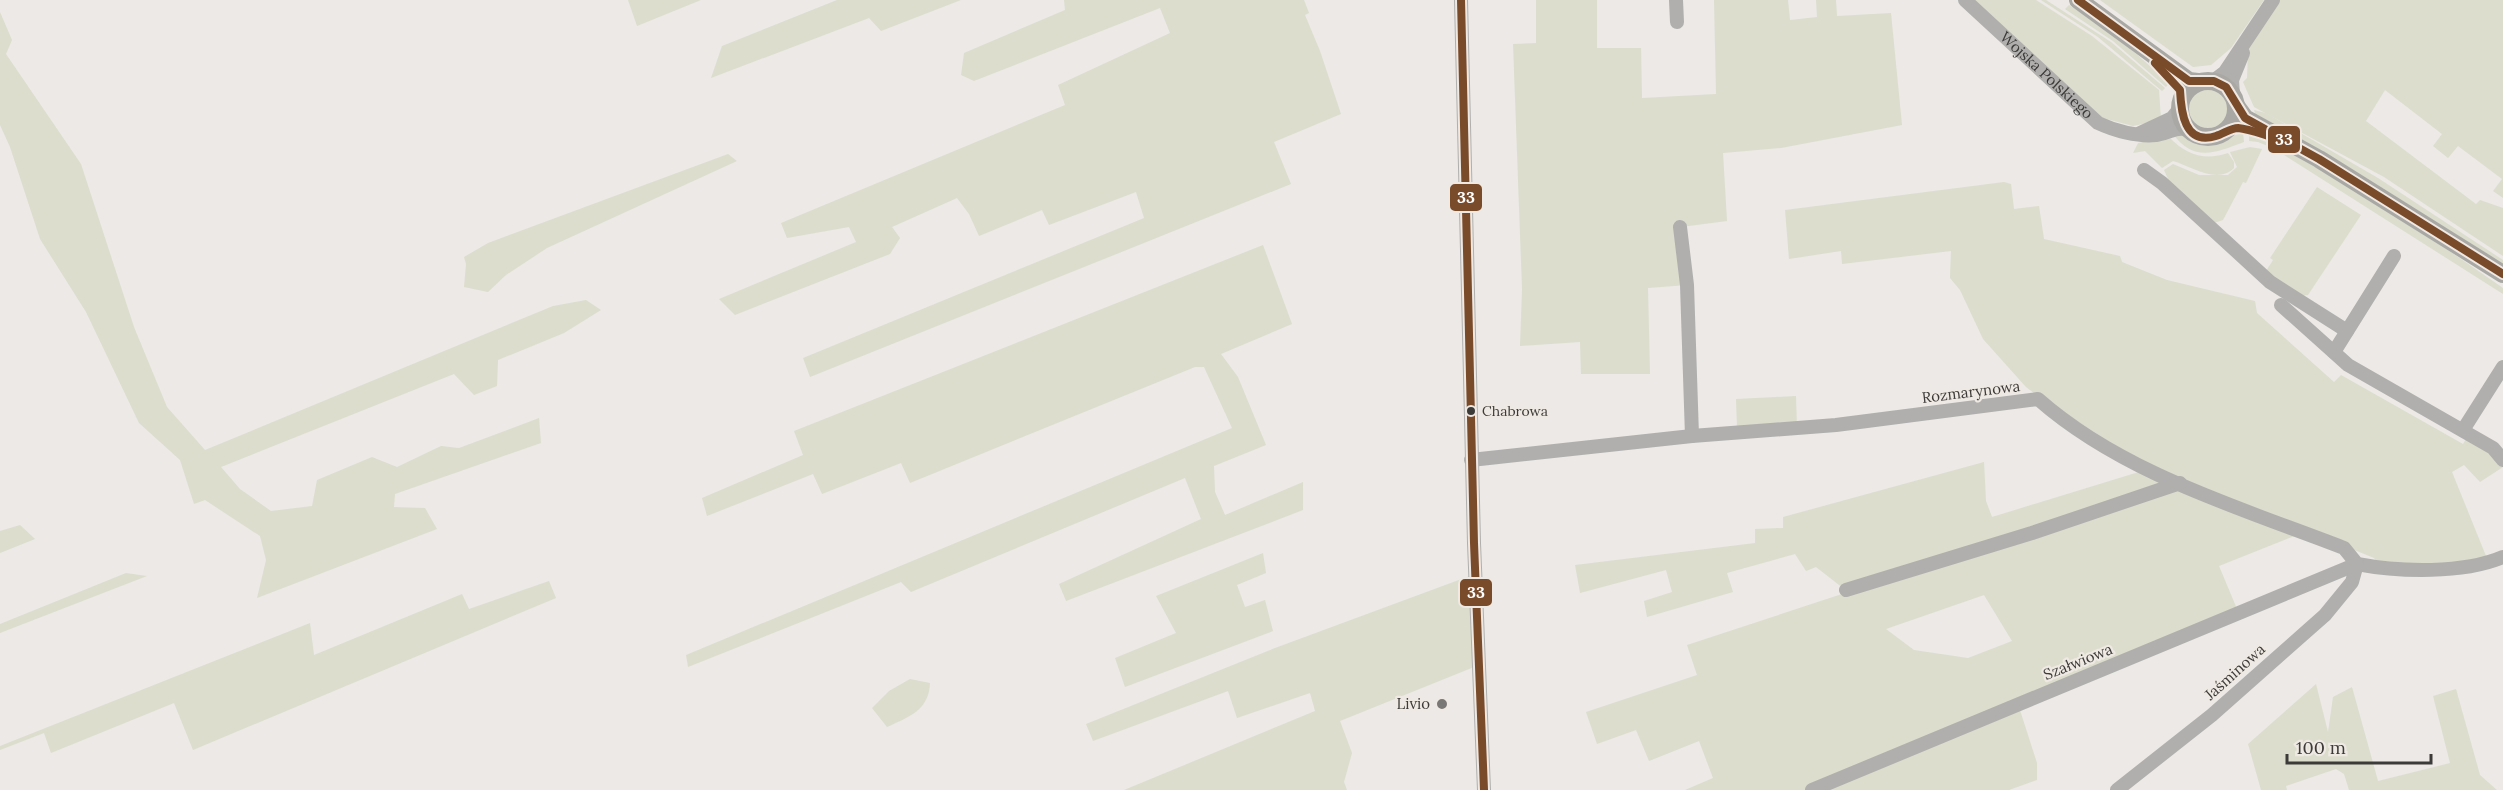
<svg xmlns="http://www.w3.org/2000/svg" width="2503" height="790" font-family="Lora,serif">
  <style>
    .green { fill: #dcddcd; fill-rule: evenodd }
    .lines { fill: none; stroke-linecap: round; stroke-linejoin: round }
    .minor { stroke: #b0afae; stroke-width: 14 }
    .major { stroke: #a9a8a5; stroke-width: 18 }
    .bus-1-casing { stroke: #efe9e3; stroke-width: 12 }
    .bus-1 { stroke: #7a4b2a; stroke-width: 8 }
    .bus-dot { fill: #3d3b39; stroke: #efe9e3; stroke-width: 2 }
    .poi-dot { fill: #7a7876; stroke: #efe9e3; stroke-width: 2 }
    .labels { text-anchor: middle; stroke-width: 4.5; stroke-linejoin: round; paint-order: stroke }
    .bus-label { font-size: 14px; fill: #3d3b39; stroke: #efe9e3; text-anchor: start }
    .street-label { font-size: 15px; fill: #3d3b39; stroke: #efe9e3 }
    .poi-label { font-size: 15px; fill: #3d3b39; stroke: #efe9e3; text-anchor: end }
    .line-badge { stroke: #efe9e3; stroke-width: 2 }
    .badge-label { font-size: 16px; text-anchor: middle; font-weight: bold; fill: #fff }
  </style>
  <rect width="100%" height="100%" fill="#ece9e6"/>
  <g class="green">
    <polygon points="628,0 701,0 637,26"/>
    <polygon points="837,0 961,0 881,31 869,18 711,78 722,46"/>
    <polygon points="1064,0 1304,0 1309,13 1305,15 1320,51 1341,114 1274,142 1291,184 810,377 803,358 1144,218 1136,192 1049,225 1042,210 979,236 969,214 957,198 892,227 900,238 890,254 735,315 719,299 856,242 849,227 787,238 781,223 1065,105 1058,85 1170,33 1160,8 974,81 961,75 964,53 1065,10"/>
    <polygon points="1536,0 1597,0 1597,48 1641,48 1642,98 1716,94 1714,0 1788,0 1790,20 1817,17 1816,0 1836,0 1837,16 1891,13 1902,125 1781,148 1723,153 1727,221 1681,227 1687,285 1648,288 1650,374 1581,374 1580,342 1520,346 1522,289 1513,44 1536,43"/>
    <polygon points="1971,0 2036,0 2092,36 2159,90 2161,120 2133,126 2099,117"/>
    <polygon points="2041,0 2046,0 2111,42 2165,88 2162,91 2098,37"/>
    <polygon points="2100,0 2264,0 2231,48 2211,65 2193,67"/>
    <polygon points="2278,0 2503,0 2503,198 2493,191 2502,179 2458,146 2448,158 2433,146 2442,134 2385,90 2366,121 2476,204 2480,200 2503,208 2503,256 2384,177 2254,107 2243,82 2247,78 2248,48"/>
    <polygon points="2069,5 2115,35 2169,83 2166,87 2113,41 2065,9"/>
    <polygon points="0,12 12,40 6,54 81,164 134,327 167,407 205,450 553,306 586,300 601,310 564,333 498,360 497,386 474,395 454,374 221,467 240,489 271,511 312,506 317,480 372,457 397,467 441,446 459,448 539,418 541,443 395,494 394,507 425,508 437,529 257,598 266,560 260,536 205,500 194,504 180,460 139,423 86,312 40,239 10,147 0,125"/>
    <circle cx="2209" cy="110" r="22"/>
    <polygon points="2254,110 2266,113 2378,178 2503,260 2503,265 2256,117"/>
    <path d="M2185,133l22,9 36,-9 1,9c-27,10 -50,21 -71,-8z"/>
    <polygon points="2249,135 2297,153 2422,232 2503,288 2503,294 2273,148 2258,142 2249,141"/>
    <path d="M2169,137c17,18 36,24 59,16l6,9v6c-17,17 -43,-2 -61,-7l-11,7 -17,-17 -12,2 5,-10z"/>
    <polygon points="2250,147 2262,149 2246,183 2243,182 2223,220 2214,223 2170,183 2164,170 2173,164 2199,175 2228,175 2237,167 2230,152"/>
    <polygon points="728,154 737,161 547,248 506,275 488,292 464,287 466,264 464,257 488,243"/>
    <polygon points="2004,182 2011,184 2014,209 2039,206 2044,239 2120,256 2122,262 2167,280 2255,301 2257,313 2334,382 2341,375 2463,444 2466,439 2498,459 2503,467 2480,482 2464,465 2452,472 2486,556 2494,561 2382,568 2374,558 2176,477 2132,456 2045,401 2026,387 1983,339 1960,290 1950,278 1951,251 1842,264 1841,251 1789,259 1785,210"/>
    <polygon points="2317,187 2361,215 2308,295 2300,296 2266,271 2273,260 2270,258"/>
    <polygon points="1263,245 1292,324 1221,354 1238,377 1266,445 1214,466 1215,492 1225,515 1303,482 1303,510 1066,601 1059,584 1201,519 1185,478 911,592 901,582 688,667 686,655 1232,428 1204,367 1195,367 910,483 901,463 822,494 813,474 707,516 702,498 803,455 794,431"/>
    <polygon points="1796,396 1797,429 1737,428 1736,399"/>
    <path d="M1984,462l2,39 6,16 150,-46 155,64 -78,31 18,43 -219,95 19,59v17l-28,10h-324l28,-12 -14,-37 -50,20 -13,-31 -39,14 -11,-32 111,-37 -10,-30 161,-53 -32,-25 -10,4 -11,-17 -68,19 6,19 -86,25 -3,-16 28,-9 -6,-22 -86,23 -5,-28 180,-22v-14l28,-1v-11zM1984,595l28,46 -44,17 -54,-8 -28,-21z"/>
    <polygon points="20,525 35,539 0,553 0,531"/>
    <polygon points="1263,553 1266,573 1237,585 1245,607 1265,600 1273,631 1125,687 1115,658 1176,633 1156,596"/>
    <polygon points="126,573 147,576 0,633 0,624"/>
    <polygon points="1475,574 1479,665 1340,721 1352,753 1344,782 1347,790 1124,790 1315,711 1310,693 1237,718 1228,691 1093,741 1086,724 1275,648"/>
    <polygon points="549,581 556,598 193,750 174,703 51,753 44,733 0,750 0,746 310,623 314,655 462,594 469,609"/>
    <path d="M910,679l20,4c-1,27 -21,34 -43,44l-15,-19 17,-17z"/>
    <polygon points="2316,684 2328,732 2333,697 2352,687 2378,781 2450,763 2433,696 2456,689 2480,775 2497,790 2349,790 2344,774 2336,769 2286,786 2287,790 2261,790 2248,744"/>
  </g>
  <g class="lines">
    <g class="minor">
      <polyline points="1461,0 1474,543 1484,790"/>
      <polyline points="1676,0 1677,22"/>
      <path id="s1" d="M1965,0l133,123c17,8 40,14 58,12 12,-2 21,-9 34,-5"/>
      <polyline points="2213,81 2225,72 2273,0"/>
      <polyline points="2233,95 2232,80 2243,53"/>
      <polyline points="2140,133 2172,118 2180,108"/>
      <polyline points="2144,170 2162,183 2270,282 2347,331"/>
      <polyline points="1680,227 1687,285 1692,436"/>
      <polyline points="2281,305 2348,365 2493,448 2503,460"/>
      <polyline points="2334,352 2394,256"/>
      <polyline points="2463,430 2503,367"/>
      <path d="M1471,460l221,-24 144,-11 202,-26c85,75 203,109 306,149l13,16c42,8 107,10 146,-7"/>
      <polyline points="1846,590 2032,533 2180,483"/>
      <polyline points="1812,790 2357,564"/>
      <polyline points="2117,790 2212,715 2325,615 2352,582 2357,564"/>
    </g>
    <g class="major">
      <polyline points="2078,0 2189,81 2198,82"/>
      <circle cx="2208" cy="109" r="28"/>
      <polyline points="2237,107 2245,118 2319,159 2503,274"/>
    </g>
    <defs>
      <g id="bus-1">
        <polyline points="1461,0 1474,543 1484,790"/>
        <polyline points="2078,0 2189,81 2214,81 2226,87 2245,118 2319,159 2503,274"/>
        <path d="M2155,63l25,27c1,21 4,56 36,46 7,-2 15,-8 22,-8 12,1 26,7 37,10"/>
      </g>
    </defs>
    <use href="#bus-1" class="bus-1-casing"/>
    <use href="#bus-1" class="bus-1"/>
  </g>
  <circle class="bus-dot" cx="1471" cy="411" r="5"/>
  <circle class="poi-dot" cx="1442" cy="704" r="6"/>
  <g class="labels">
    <g class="bus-label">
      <text x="1482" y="416">Chabrowa</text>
    </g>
    <g class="street-label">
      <text dy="5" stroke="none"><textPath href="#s1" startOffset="111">Wojska Polskiego</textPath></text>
      <text transform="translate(1971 392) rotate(-7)" y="5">Rozmarynowa</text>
      <text transform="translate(2078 662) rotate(-22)" y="5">Szałwiowa</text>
      <text transform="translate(2235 672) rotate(-42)" y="5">Jaśminowa</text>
    </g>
    <g class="poi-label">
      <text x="1430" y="709">Livio</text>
    </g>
  </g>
  <g class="line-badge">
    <rect x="2267" y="125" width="34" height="29" rx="6" fill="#7a4b2a"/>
    <rect x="1449" y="183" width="34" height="29" rx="6" fill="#7a4b2a"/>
    <rect x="1459" y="578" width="34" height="29" rx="6" fill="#7a4b2a"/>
  </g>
  <g class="badge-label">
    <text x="2284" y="145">33</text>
    <text x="1466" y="203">33</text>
    <text x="1476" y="598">33</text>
  </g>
  <path d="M2287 754v9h144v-9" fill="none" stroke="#3d3b39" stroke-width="3"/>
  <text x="2296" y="754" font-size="18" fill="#3d3b39" stroke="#efe9e3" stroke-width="4.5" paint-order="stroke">100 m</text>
</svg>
